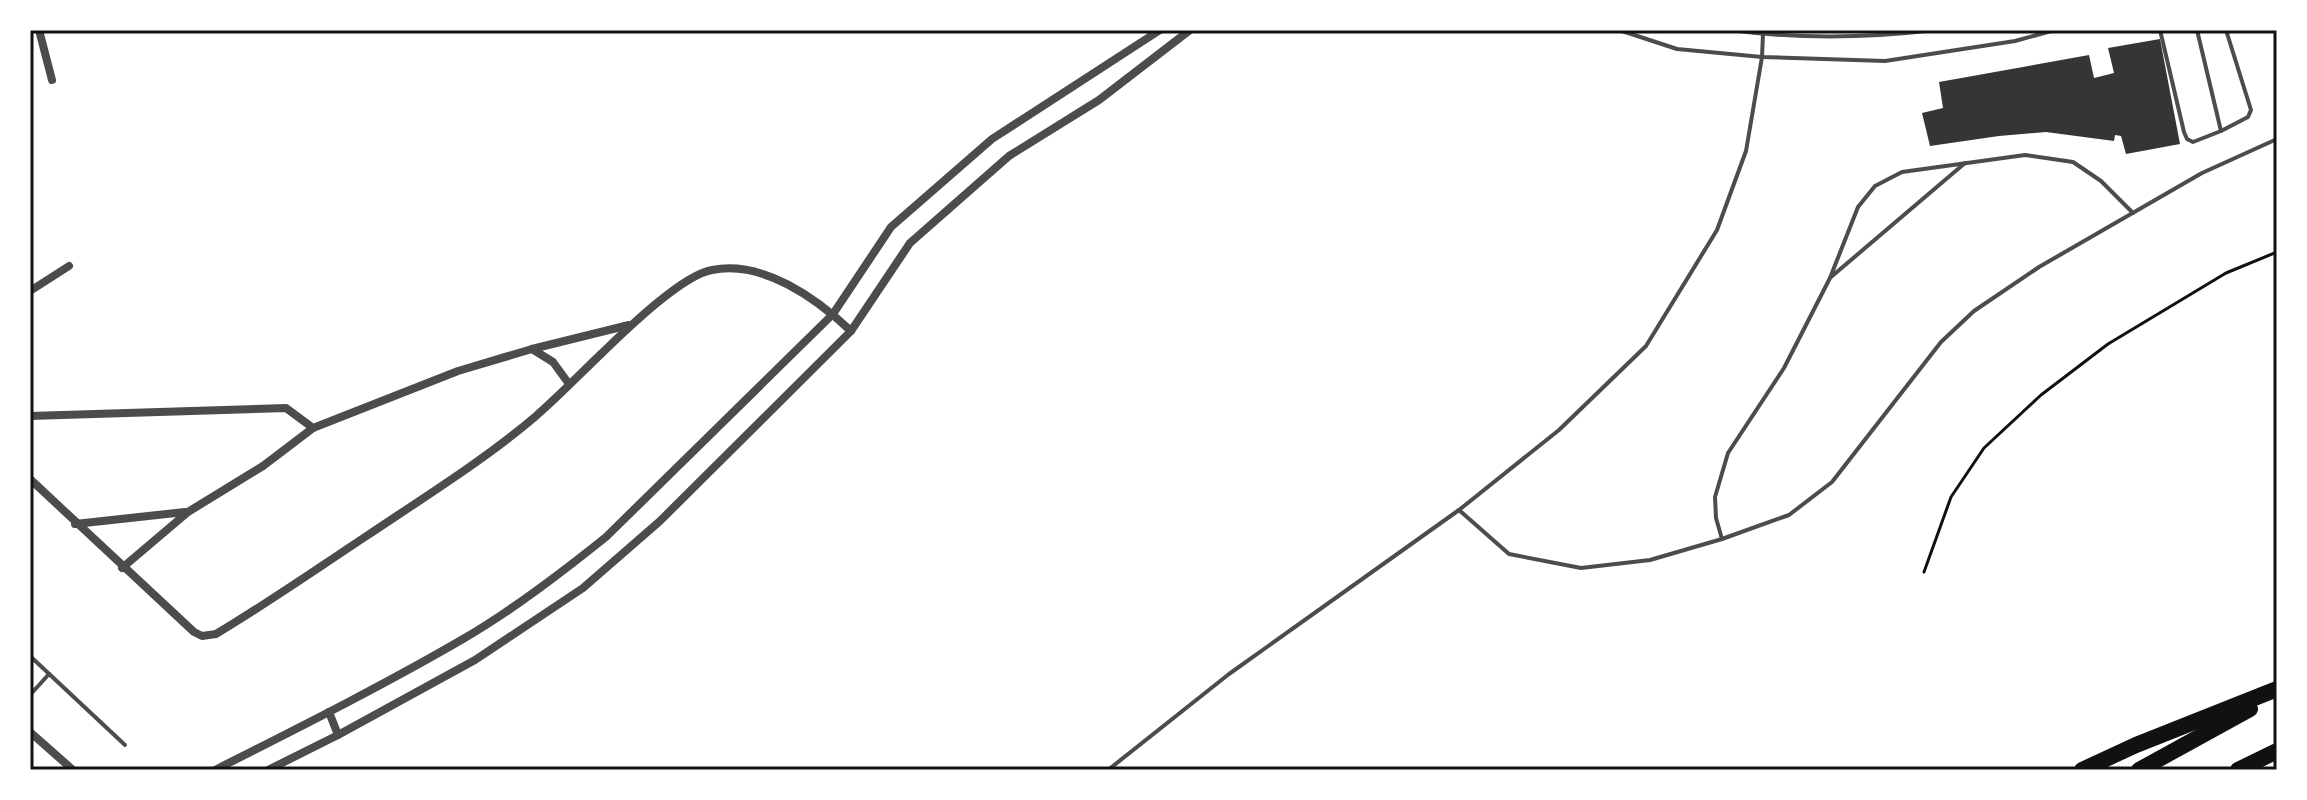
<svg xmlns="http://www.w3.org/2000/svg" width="2307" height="800" font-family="Lato,sans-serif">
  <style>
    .building { fill: #353535 }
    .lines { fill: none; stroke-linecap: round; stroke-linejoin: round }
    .path { stroke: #111; stroke-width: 3 }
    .service { stroke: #4c4c4c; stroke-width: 4 }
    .minor { stroke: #4c4c4c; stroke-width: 8 }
    .motorway { stroke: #111; stroke-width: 16 }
    .neatline { fill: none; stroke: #111; stroke-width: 3 }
  </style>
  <rect width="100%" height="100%" fill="#fff"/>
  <polygon class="building" points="2160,39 2180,144 2126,154 2121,136 2115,135 2114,141 2046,132 1999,136 1930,146 1922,113 1943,108 1939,82 2089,55 2094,78 2114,73 2108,48"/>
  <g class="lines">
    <polyline class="path" points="1924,572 1951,497 1984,448 2041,395 2108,344 2226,273 2277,252"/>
    <g class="service">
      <polyline points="1619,30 1677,49 1762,57 1885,61 2015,41 2055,30"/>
      <path d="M1730,30c67,9 138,8 205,0"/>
      <polyline points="2160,30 2184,132 2187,139 2193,142 2221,131 2197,30"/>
      <polyline points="2221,131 2248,117 2251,110 2226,30"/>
      <polyline points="1831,277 1965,163"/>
      <polyline points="1459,510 1509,554 1581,568 1650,560 1722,539 1789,515 1832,482 1941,342 1974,311 2039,267 2202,173 2277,139"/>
      <polyline points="1722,539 1716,518 1715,497 1728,453 1784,368 1830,278 1858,207 1875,186 1902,172 2025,155 2073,162 2101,181 2133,213"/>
      <polyline points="30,656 125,745"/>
      <polyline points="30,695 49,674"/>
      <polyline points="1108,770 1229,674 1459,510 1559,430 1646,346 1717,230 1746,151 1762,57 1763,34"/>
    </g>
    <g class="minor">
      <polyline points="39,30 52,80"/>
      <polyline points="30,291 69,266"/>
      <polyline points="532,349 553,362 569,384"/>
      <polyline points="30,416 286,408 313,428 458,371 532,349 629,325"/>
      <path d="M30,479l164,153 8,4 14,-2c52,-31 102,-66 152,-99 55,-37 119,-77 168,-119 23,-20 44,-42 66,-63 23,-22 80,-78 110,-83 51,-10 104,28 139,61"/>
      <polyline points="75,524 185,512"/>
      <polyline points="122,568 188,512 263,466 313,428"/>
      <polyline points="329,712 338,735"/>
      <polyline points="30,732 73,770"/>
      <path d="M215,770c83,-42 167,-84 248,-131 50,-29 98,-66 143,-102l227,-223 58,-87 101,-88 168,-109"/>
      <polyline points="268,770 338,735 475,660 583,588 660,521 851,331 910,243 1009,156 1099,100 1190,30"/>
    </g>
    <g class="motorway">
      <polyline points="2082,770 2136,745 2277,689"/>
      <polyline points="2139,770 2250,709"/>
      <polyline points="2238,770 2277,751"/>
    </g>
  </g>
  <rect width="2307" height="800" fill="none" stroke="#ffffff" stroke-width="64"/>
  <rect x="32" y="32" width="2243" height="736" class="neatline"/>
</svg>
